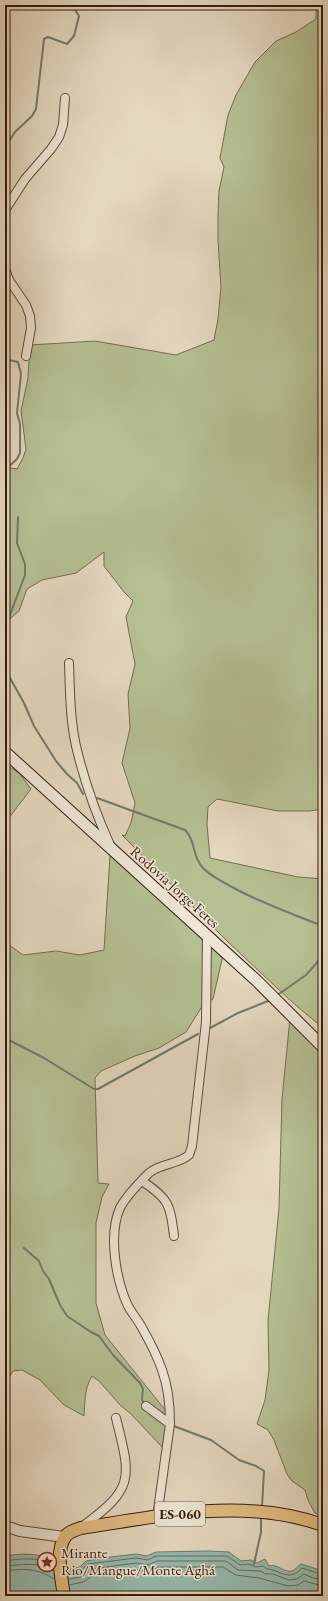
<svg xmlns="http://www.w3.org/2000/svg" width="328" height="1601" font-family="'EB Garamond',serif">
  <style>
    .green { fill: #b4bf92; stroke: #766d50 }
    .water { fill: #96baae; stroke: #707a6e }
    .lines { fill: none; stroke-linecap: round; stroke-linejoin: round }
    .shore { stroke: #676a5e; stroke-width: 1 }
    .stream { stroke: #707a6e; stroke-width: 2 }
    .minor-casing { stroke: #634a3a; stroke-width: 10 }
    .tertiary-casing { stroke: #634a3a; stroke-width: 12 }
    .secondary-casing { stroke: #381b0d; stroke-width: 13 }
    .primary-casing { stroke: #381b0d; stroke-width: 14 }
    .minor { stroke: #ede6d5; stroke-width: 8 }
    .tertiary { stroke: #ede6d5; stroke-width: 10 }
    .secondary { stroke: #ede6d5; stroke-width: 11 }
    .primary { stroke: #e2bc80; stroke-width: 12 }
    .labels { text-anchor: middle; stroke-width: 3; stroke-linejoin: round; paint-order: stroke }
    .shield { fill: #ede6d5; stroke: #6e5849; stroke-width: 1 }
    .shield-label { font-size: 14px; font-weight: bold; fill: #381b0d }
    .street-label { font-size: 15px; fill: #381b0d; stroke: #ede6d5 }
    .poi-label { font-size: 15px; fill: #381b0d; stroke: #ede6d5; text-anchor: start }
  </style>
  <rect width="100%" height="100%" fill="#e4d8bf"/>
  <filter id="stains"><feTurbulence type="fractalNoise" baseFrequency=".005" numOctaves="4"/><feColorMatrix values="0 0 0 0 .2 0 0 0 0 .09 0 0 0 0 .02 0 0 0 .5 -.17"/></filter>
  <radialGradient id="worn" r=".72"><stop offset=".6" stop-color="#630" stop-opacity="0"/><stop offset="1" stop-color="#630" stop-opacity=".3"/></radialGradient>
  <g class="green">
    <polygon points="316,5 323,5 323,809 309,811 278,811 217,799 208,807 207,824 210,858 298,877 323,879 323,1028 292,1002 228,942 122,835 125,836 131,823 135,803 122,763 130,728 128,694 135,664 126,617 133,601 124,592 104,566 104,552 76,573 42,580 27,589 19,611 5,623 5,467 17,469 23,458 26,449 21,411 28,378 30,345 95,341 176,355 214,340 218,319 221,287 218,240 218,214 219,191 224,167 220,158 228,115 236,95 255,62 276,41 296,32 316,19"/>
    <polygon points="5,764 19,773 31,789 5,823"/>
    <path d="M110,855l113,100 -10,44 -10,6 -17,27 -27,16 -24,8 -34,15 -6,7 3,105 11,1 -7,13 -6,26v80l9,32 61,76 3,7 -6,30 -32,-34 -11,-9 -21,-24 -7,-5c-8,13 -7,26 -8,40l-20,-11 -24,-25 -18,-10 -9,1 -8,13v-442l18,13 33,-4 24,4 24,-5z"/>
    <polygon points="290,1018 323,1055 323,1517 315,1513 308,1500 305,1490 292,1481 287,1474 274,1440 268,1430 257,1424 265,1400 269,1370 268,1321 279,1208 282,1099"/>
  </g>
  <path class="water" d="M209,1551l20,1 12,9 10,-1 6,3 8,-4 4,7c8,-3 15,7 23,5 3,-1 6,-5 9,-7l22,7v25h-318v-39c12,-5 35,-3 47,2 6,2 11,8 16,11l12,-3 6,-6 16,-3 34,-4 11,2 9,-4z"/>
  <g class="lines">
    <g class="shore">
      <path d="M5,1561c14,-2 34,-5 48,4"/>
      <path d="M5,1566c16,-1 34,-5 48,5"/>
      <path d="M5,1572c3,-1 6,-2 9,-2 14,-2 29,1 40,9"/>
      <path d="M68,1574l11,-2 9,-8 48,-6 12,2 8,-4h71l13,9 9,-1 7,3 7,-1 4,3c8,0 19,9 27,5 3,-1 6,-4 8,-6l21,7"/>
      <polyline points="69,1579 81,1577 91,1569 136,1563 148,1565 157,1561 226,1561 238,1570 261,1571 266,1574 273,1574 289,1580 297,1579 304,1574 313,1578 323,1580"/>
      <polyline points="69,1585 83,1582 94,1575 136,1570 149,1571 159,1567 223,1567 236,1575 259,1578 288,1586 298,1585 304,1581 323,1586"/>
    </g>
    <g class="stream">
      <polyline points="5,147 15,132 32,116 36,109 44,39 48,37 67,44 74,36 79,16 72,5"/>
      <polyline points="5,359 18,362 21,374 17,413 20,424 20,453 17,459 5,470"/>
      <polyline points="5,628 25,575 25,564 17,543 18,517"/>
      <polyline points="5,662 10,678 24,703 34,726 56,761 67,774 77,783 83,794"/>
      <path d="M97,798l88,32c11,10 7,28 19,39 8,8 18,12 28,18 29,16 60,27 91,39"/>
      <polyline points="279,994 306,975 323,956"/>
      <polyline points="210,1028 238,1013 268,1001"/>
      <polyline points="5,1038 44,1058 94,1089 98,1089 198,1034"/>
      <polyline points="24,1248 39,1261 43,1271 49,1279 60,1305 67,1316 91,1332 99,1336 113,1355 140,1383 143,1389 142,1399 144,1405"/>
      <polyline points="171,1425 211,1440 239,1460 256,1466 264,1471 262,1508"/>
      <polyline points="254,1564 261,1532 261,1517"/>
    </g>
    <defs>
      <g id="minor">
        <polyline points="5,210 25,179 51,149 59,137 63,125 65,98"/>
        <polyline points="5,269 9,280 26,305 30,316 31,328 26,356"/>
        <path d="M69,663c1,28 1,56 7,83 8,34 20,68 34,99"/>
        <path d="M142,1181c27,18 28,23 32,55"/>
        <polyline points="146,1406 170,1424 157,1517"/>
        <path d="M170,1424c0,-18 -2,-38 -8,-54 -5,-15 -13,-30 -21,-44 -4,-7 -9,-13 -13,-20 -12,-26 -20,-71 -8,-98 6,-12 19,-25 29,-35 12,-10 28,-8 40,-18l3,-9 14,-124 1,-86"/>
        <path d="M83,1526c52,-38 48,-48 33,-108"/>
      </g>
      <polyline id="tertiary" points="5,1526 20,1531 64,1537"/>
      <polyline id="secondary" points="5,752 257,981 323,1047"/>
      <path id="primary" d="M64,1596c-2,-15 -9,-45 1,-59 3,-5 10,-7 16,-9 80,-12 163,-31 242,-3"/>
    </defs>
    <use href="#minor" class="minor-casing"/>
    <use href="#tertiary" class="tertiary-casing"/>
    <use href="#secondary" class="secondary-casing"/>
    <use href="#primary" class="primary-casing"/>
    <use href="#minor" class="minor"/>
    <use href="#tertiary" class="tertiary"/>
    <use href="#secondary" class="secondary"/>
    <use href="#primary" class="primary"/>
  </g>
  <defs>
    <symbol id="sight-ring" viewBox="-11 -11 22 22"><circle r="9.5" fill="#ede6d5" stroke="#8f2418" stroke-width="1.5"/><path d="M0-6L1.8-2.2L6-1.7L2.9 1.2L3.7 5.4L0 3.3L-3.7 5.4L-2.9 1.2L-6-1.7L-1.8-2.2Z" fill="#8f2418"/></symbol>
  </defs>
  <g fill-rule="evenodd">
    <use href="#sight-ring" x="36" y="1551" width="22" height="22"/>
  </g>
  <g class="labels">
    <rect class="shield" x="155" y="1502" width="50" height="24" rx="3"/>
    <g class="shield-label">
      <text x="180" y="1519">ES-060</text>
    </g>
    <g class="street-label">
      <text transform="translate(175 887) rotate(42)" y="5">Rodovia Jorge Feres</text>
    </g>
    <g class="poi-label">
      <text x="61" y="1558">Mirante<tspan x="61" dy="17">Rio/Mangue/Monte Aghá</tspan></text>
    </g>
  </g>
  <rect width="328" height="1601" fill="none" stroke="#e4d8bf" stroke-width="20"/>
  <rect x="6" y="6" width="316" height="1589" fill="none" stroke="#381b0d" stroke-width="2"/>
  <rect x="10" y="10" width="308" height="1581" fill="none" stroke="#381b0d"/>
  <rect width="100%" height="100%" filter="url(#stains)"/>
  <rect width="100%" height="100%" fill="url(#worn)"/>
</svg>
